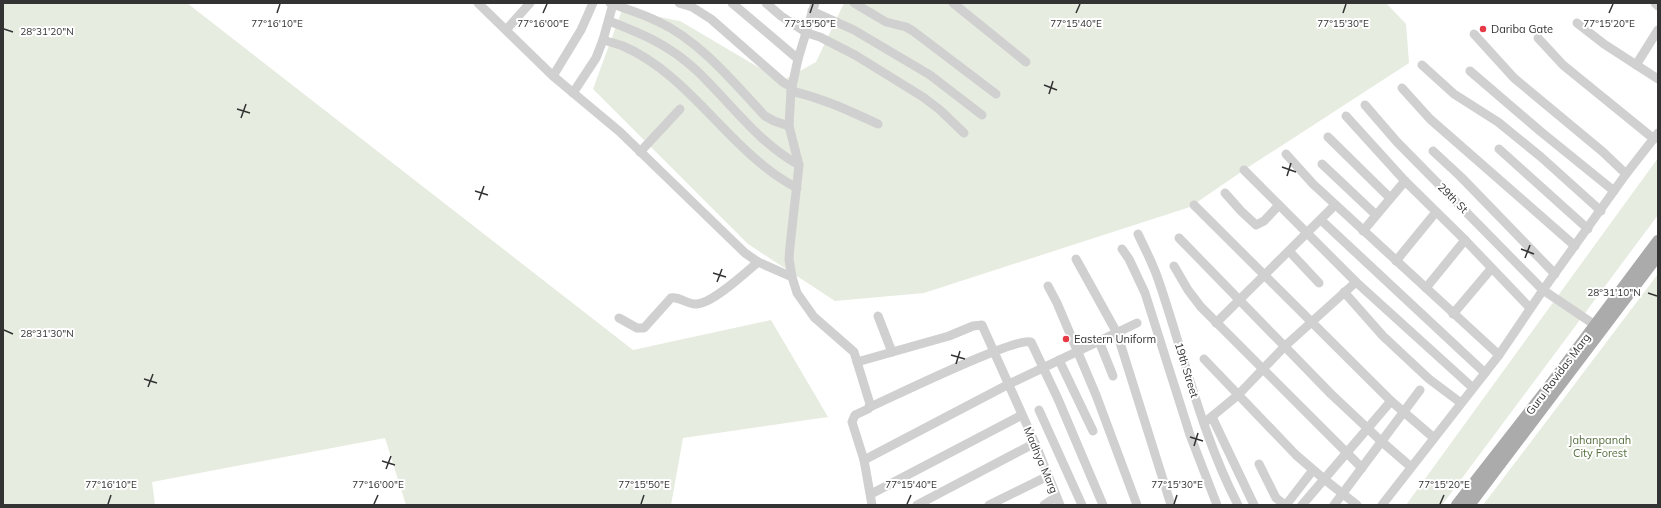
<svg xmlns="http://www.w3.org/2000/svg" width="1661" height="508" font-family="Mulish,sans-serif">
  <style>
    .green { fill: #e6ecdf }
    .lines { fill: none; stroke-linecap: round; stroke-linejoin: round }
    .minor { stroke: #d0d0d0; stroke-width: 9 }
    .major { stroke: #ababab; stroke-width: 12 }
    .ticks { fill: none; stroke: #333; stroke-width: 1.5 }
    .poi-dot { fill: #e63946; stroke: #fff; stroke-width: 1.5 }
    .labels { text-anchor: middle; stroke-width: 4; stroke-linejoin: round; paint-order: stroke }
    .poi-label { font-size: 11px; fill: #333; stroke: #fff; text-anchor: start }
    .street-label { font-size: 11px; fill: #333; stroke: #fff }
    .park-label { font-size: 11px; fill: #56703f; stroke: #fff }
    .ticks-label { font-size: 10px; text-anchor: middle; fill: #333; stroke: #fff; stroke-width: 4; stroke-linejoin: round; paint-order: stroke }
  </style>
  <rect width="100%" height="100%" fill="#fff"/>
  <g class="green">
    <polygon points="3,3 187,3 633,350 771,320 828,417 683,438 671,505 406,505 385,438 152,482 155,505 3,505"/>
    <polygon points="844,3 1386,3 1406,24 1409,63 1244,170 1190,207 924,293 835,301 748,244 593,89 622,10 680,21 782,81 816,62"/>
    <polygon points="1658,158 1658,215 1442,505 1406,505"/>
    <polygon points="1658,274 1658,505 1483,505"/>
  </g>
  <g class="lines">
    <g class="minor">
      <polyline points="478,3 553,76 620,132 745,253 758,262 792,277"/>
      <path d="M610,3c16,6 34,11 49,19 41,19 75,61 106,94l9,5 15,5"/>
      <polyline points="679,3 692,7 711,19 784,83 792,87"/>
      <polyline points="732,3 798,59"/>
      <polyline points="766,3 781,16 807,33 820,37 855,55 923,97 940,110 964,133"/>
      <polyline points="815,3 798,59 791,91 789,126 799,165 790,246 789,259 792,277 797,293 814,317 854,352 870,404 868,409 855,415 852,422 864,460 872,505"/>
      <polyline points="854,3 886,22 906,27 913,31 996,94"/>
      <polyline points="953,3 1026,62"/>
      <polyline points="1655,3 1658,6"/>
      <polyline points="812,11 854,30 930,75 982,115"/>
      <path d="M609,21c34,13 60,24 87,49 34,32 61,72 103,95"/>
      <polyline points="1577,23 1604,44 1658,79"/>
      <polyline points="506,30 530,3"/>
      <polyline points="1474,34 1514,78 1603,152 1626,174"/>
      <polyline points="1538,38 1563,65 1654,139"/>
      <path d="M603,40c7,2 14,4 20,6 69,30 108,108 174,142"/>
      <polyline points="1422,65 1454,94 1498,122 1541,157 1601,211"/>
      <polyline points="1636,65 1658,30"/>
      <polyline points="1470,71 1540,131 1614,191"/>
      <polyline points="553,76 581,30 593,3"/>
      <polyline points="1402,88 1430,119 1575,246"/>
      <path d="M791,91c31,7 59,20 87,33"/>
      <polyline points="573,93 596,58 603,40 613,4"/>
      <polyline points="1365,105 1397,142 1543,290 1595,325"/>
      <polyline points="1346,116 1405,181 1465,240 1530,308"/>
      <polyline points="1328,137 1390,198"/>
      <polyline points="1499,149 1588,229"/>
      <polyline points="1433,151 1461,177 1555,274"/>
      <polyline points="640,152 680,109"/>
      <polyline points="1286,154 1313,184 1499,355"/>
      <polyline points="1322,164 1376,215"/>
      <polyline points="1244,170 1356,282 1473,388"/>
      <polyline points="1225,193 1241,211 1256,225 1264,221 1279,205"/>
      <polyline points="1194,205 1391,401 1434,438"/>
      <polyline points="1321,220 1485,373"/>
      <polyline points="1363,231 1405,181"/>
      <path d="M1138,234c7,15 15,30 20,45 26,75 43,155 80,226"/>
      <polyline points="1179,238 1331,394 1381,441 1411,467"/>
      <polyline points="1122,249 1129,259 1145,293 1190,435 1217,505"/>
      <polyline points="1289,251 1319,283"/>
      <polyline points="1076,259 1117,333 1171,505"/>
      <polyline points="1396,261 1436,212"/>
      <polyline points="1174,266 1188,290 1201,307 1362,468"/>
      <polyline points="1048,286 1057,303 1096,395 1137,505"/>
      <polyline points="1426,288 1465,240"/>
      <polyline points="1344,292 1383,336 1429,379 1461,403"/>
      <polyline points="1453,314 1491,269"/>
      <polyline points="878,316 892,352"/>
      <path d="M619,318l18,10h7l27,-30c9,-2 16,7 26,6 16,-1 48,-31 61,-42"/>
      <polyline points="1216,323 1335,205"/>
      <polyline points="1099,341 1113,376"/>
      <polyline points="1204,359 1296,455 1324,479 1357,505"/>
      <polyline points="1059,360 1093,431"/>
      <polyline points="857,362 949,336 973,326 982,325 1035,443 1060,505"/>
      <path d="M870,407c23,-10 144,-70 161,-65l27,57 45,106"/>
      <polyline points="1039,410 1082,505"/>
      <polyline points="1212,417 1254,505"/>
      <polyline points="1204,423 1238,395 1285,346 1356,282"/>
      <polyline points="864,460 1009,384 1137,323"/>
      <polyline points="1259,464 1276,498 1285,505"/>
      <polyline points="871,494 1022,415"/>
      <polyline points="917,505 1035,443"/>
      <polyline points="989,505 1048,476"/>
      <polyline points="1044,505 1056,497"/>
      <polyline points="1286,505 1313,470"/>
      <polyline points="1302,505 1391,401"/>
      <polyline points="1334,505 1420,390"/>
      <polyline points="1382,505 1499,355 1543,290 1626,174 1658,133"/>
    </g>
    <g class="major">
      <polyline points="1457,505 1549,387 1658,241"/>
      <polyline points="1469,505 1658,255"/>
    </g>
  </g>
  <path class="ticks" d="M277,13l3,-9M543,13l4,-9M810,13l3,-9M1076,13l4,-9M1343,13l3,-9M1609,13l4,-9M4,29l9,3M1044,85l13,5M1049,94l4,-13M237,109l13,4M241,118l5,-14M1282,167l14,5M1287,176l4,-13M475,191l13,4M479,200l5,-14M1521,249l13,5M1525,258l5,-13M713,273l13,4M717,282l5,-13M1648,293l9,3M4,330l9,4M951,355l14,4M956,364l4,-13M144,379l13,4M148,387l5,-13M1190,437l13,4M1194,446l4,-13M382,461l13,4M386,469l5,-13M108,504l3,-9M374,504l4,-9M641,504l3,-9M907,504l4,-9M1174,504l3,-9M1440,504l4,-9"/>
  <g class="poi-dot">
    <circle cx="1483" cy="29" r="4"/>
    <circle cx="1066" cy="339" r="4"/>
  </g>
  <g class="labels">
    <g class="poi-label">
      <text x="1491" y="33">Dariba Gate</text>
      <text x="1074" y="343">Eastern Uniform</text>
    </g>
    <g class="street-label">
      <text transform="translate(1453 198) rotate(45)" y="4">29th St</text>
      <text transform="translate(1187 370) rotate(73)" y="4">19th Street</text>
      <text transform="translate(1558 374) rotate(-53)" y="4">Guru Ravidas Marg</text>
      <text transform="translate(1041 460) rotate(67)" y="4">Madhya Marg</text>
    </g>
    <g class="park-label">
      <text x="1600" y="444">Jahanpanah<tspan x="1600" dy="13">City Forest</tspan></text>
    </g>
  </g>
  <g class="ticks-label">
    <text x="277" y="27">77°16'10"E</text>
    <text x="543" y="27">77°16'00"E</text>
    <text x="810" y="27">77°15'50"E</text>
    <text x="1076" y="27">77°15'40"E</text>
    <text x="1343" y="27">77°15'30"E</text>
    <text x="1609" y="27">77°15'20"E</text>
    <text x="47" y="35">28°31'20"N</text>
    <text x="1614" y="296">28°31'10"N</text>
    <text x="47" y="337">28°31'30"N</text>
    <text x="111" y="488">77°16'10"E</text>
    <text x="378" y="488">77°16'00"E</text>
    <text x="644" y="488">77°15'50"E</text>
    <text x="911" y="488">77°15'40"E</text>
    <text x="1177" y="488">77°15'30"E</text>
    <text x="1444" y="488">77°15'20"E</text>
  </g>
  <rect width="1661" height="508" fill="none" stroke="#333333" stroke-width="8"/>
</svg>
